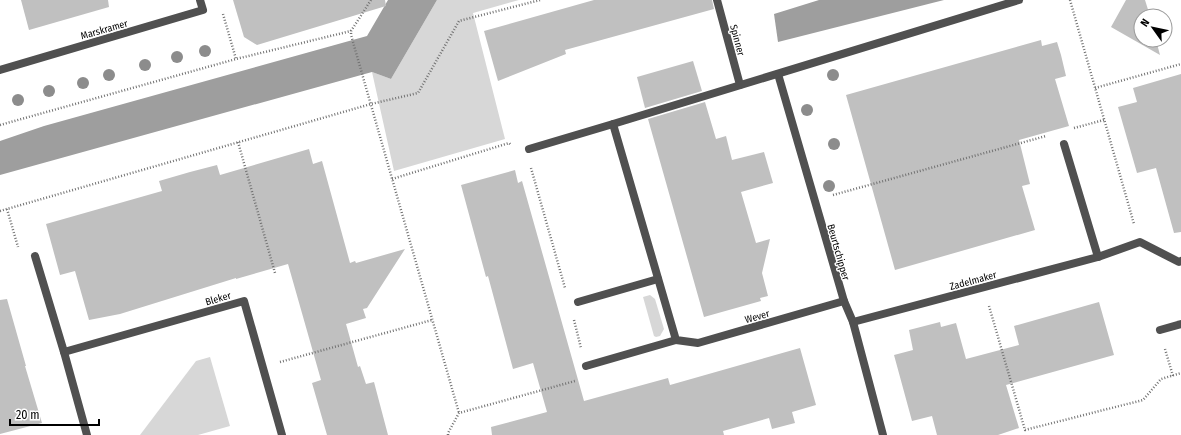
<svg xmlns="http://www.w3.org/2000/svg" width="1181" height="435" font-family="'Fira Sans Condensed',sans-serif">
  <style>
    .green { fill: #d7d7d7 }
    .water { fill: #9e9e9e }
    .building { fill: #c0c0c0 }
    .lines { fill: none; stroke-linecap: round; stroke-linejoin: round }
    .path { stroke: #727272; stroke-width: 2.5; stroke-dasharray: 1 2; stroke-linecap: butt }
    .minor { stroke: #505050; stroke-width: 8 }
    .tree { fill: #8c8c8c }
    .labels { text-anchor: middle; stroke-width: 3; stroke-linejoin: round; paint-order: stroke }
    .street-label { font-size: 10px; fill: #000; stroke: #fff }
  </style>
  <rect width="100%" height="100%" fill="#fff"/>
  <g class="green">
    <polygon points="437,0 519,0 473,13 505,139 394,171 372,72 391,79"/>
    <polygon points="650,295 655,299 664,329 660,336 656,337 654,336 643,297"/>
    <polygon points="210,357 230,426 198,435 140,435 196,361"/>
  </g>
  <g class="water">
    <polygon points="388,0 437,0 391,79 372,72 0,175 0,141 44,126 367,36"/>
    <polygon points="819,0 944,0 778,42 774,14"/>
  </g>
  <g class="building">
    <polygon points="21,0 108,0 109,7 29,30"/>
    <polygon points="233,0 385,0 386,6 257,45 244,37"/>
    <polygon points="594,0 712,0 714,9 565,50 566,54 498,81 484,31"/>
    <polygon points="1126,0 1145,0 1150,16 1141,16 1141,40 1156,40 1160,55 1111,27"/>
    <polygon points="1041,40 1042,46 1057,42 1061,55 1066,76 1055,79 1069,126 1019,140 1030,184 1022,186 1035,230 895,270 846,95"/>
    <polygon points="693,61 702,91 645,108 637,77"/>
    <polygon points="1181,74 1181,232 1174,233 1156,168 1137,173 1118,107 1137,102 1133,88"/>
    <polygon points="705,102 716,139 726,136 732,160 764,152 773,183 741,192 756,243 770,239 762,273 768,296 760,298 761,301 704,317 648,119"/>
    <polygon points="309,149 313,164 322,161 350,263 355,261 356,263 405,249 367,308 363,309 366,318 346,324 358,367 360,366 366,384 374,382 388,435 327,435 312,383 321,380 288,264 236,279 236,278 120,314 89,320 75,271 60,275 46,224 162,191 159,181 190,172 217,165 220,175"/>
    <polygon points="515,170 518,183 522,181 584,401 668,378 670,385 800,348 816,405 792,412 795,423 772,429 769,418 723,431 724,435 492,435 491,427 547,412 533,363 513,369 488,276 486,277 461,185"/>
    <polygon points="7,299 26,366 25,366 42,423 0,434 0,300"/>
    <polygon points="1099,302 1114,355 1006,385 1019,428 998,435 937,435 932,416 912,421 894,355 913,350 909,330 940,322 941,327 956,323 966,359 1019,345 1014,326"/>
  </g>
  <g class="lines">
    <g class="path">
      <polyline points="371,0 351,31 351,35 459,413"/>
      <polyline points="1070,0 1134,224"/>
      <polyline points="223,14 236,59"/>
      <polyline points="1095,88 1181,64"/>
      <polyline points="0,125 236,59 351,31"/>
      <polyline points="1074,128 1104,120"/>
      <polyline points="238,142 275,273"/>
      <polyline points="531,168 565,288"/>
      <polyline points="392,179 509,143 511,145"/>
      <polyline points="833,195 1046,136"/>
      <polyline points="7,209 18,247"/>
      <polyline points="0,211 371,104 418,93 459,21 540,0"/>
      <polyline points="989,306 1025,430 1143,400 1161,379 1181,373"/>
      <polyline points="574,320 581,348"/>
      <polyline points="1165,349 1173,376"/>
      <polyline points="280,362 432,320"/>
      <polyline points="448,435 448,433 459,413 575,381"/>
    </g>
    <g class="minor">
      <polyline points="717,0 740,85"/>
      <polyline points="0,70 203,10 200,0"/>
      <polyline points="778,74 844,301 853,322 883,435"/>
      <polyline points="1064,144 1098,257"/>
      <polyline points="529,149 613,124"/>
      <polyline points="35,256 64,352 87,435"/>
      <polyline points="844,301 698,343 676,340 613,124 1019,0"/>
      <polyline points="578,302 658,279"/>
      <polyline points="853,322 1098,257 1140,242 1179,262 1181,261"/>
      <polyline points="1160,330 1181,324"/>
      <polyline points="64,352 244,301 282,435"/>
      <polyline points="586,366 676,340"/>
    </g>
  </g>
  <g class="tree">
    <circle cx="205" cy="51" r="6"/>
    <circle cx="177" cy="57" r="6"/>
    <circle cx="145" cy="65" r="6"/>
    <circle cx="109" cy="75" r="6"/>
    <circle cx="833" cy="75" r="6"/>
    <circle cx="83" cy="83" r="6"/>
    <circle cx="49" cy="91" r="6"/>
    <circle cx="18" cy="100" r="6"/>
    <circle cx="807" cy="110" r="6"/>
    <circle cx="834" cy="144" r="6"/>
    <circle cx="829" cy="186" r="6"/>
  </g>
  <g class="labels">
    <g class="street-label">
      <text transform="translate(104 29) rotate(-16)" y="4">Marskramer</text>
      <text transform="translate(738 40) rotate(75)" y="4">Spinner</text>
      <text transform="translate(839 252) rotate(74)" y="4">Beurtschipper</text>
      <text transform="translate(973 280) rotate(-15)" y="4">Zadelmaker</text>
      <text transform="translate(218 298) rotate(-16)" y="4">Bleker</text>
      <text transform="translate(757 316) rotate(-16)" y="4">Wever</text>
    </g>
  </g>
  <g transform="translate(1153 28) rotate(303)"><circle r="19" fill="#ffffff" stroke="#999999"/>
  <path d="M0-3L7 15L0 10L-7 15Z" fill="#000000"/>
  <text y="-6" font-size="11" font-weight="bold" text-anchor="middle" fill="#000000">N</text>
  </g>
  <path d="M10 419v6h89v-6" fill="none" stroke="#000000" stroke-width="2"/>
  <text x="16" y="419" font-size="12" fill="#000000" stroke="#ffffff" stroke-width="3" paint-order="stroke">20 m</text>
</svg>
